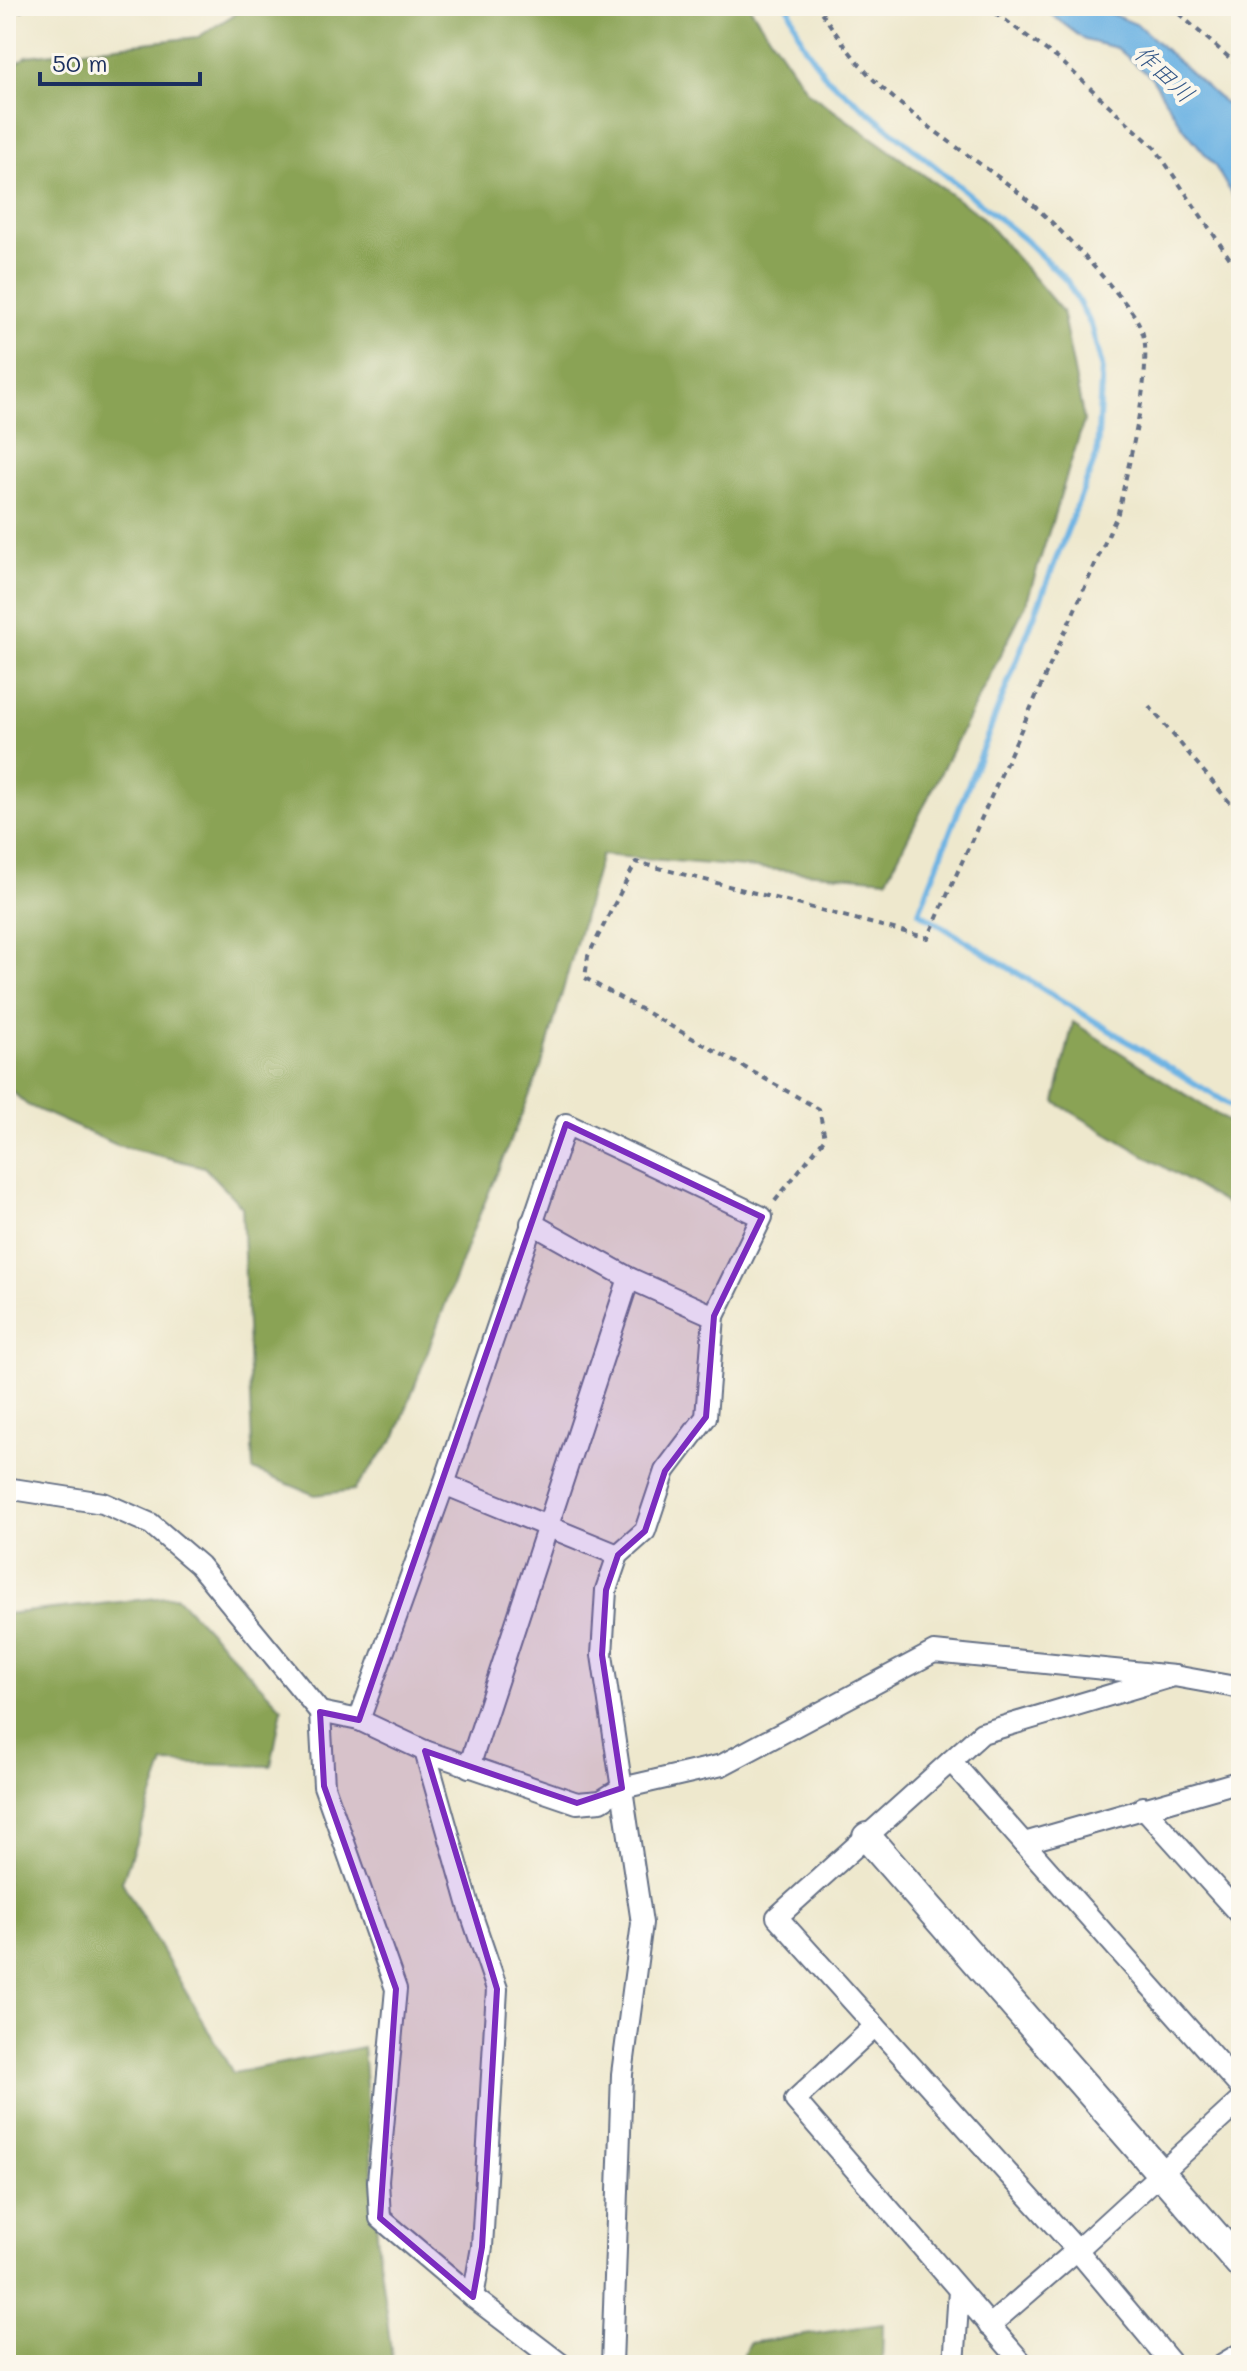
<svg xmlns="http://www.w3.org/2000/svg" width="1247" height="2371" font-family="Mali,'Klee One',sans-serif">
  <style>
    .forest { fill: #8aa354; stroke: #526959; stroke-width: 2 }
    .water { fill: #6db3e3; stroke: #4471a0; stroke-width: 2 }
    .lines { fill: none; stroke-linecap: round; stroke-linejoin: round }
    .stream { stroke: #6db3e3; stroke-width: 6 }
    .street-casing { stroke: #657085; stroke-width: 24 }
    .secondary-casing { stroke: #657085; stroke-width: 32 }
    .path { stroke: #657085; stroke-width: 4; stroke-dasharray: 6 6; stroke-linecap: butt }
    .street { stroke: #fff; stroke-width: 20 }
    .secondary { stroke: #fff; stroke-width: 28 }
    .marked { fill: #7b2cbf; fill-opacity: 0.2; stroke: #7b2cbf; stroke-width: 6; stroke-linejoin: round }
    .labels { text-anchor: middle; stroke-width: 8; stroke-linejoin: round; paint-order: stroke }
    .water-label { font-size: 24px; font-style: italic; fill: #345786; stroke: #fbf7ec }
  </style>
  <rect width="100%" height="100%" fill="#fbf7ec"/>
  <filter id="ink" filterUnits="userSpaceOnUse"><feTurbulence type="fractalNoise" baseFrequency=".0125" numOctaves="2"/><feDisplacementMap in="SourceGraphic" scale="16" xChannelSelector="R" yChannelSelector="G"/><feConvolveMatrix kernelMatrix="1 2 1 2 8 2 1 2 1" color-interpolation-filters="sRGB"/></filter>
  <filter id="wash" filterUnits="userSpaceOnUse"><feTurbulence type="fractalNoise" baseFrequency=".006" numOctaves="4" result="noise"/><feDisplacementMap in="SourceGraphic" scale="32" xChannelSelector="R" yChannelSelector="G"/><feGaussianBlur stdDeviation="1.8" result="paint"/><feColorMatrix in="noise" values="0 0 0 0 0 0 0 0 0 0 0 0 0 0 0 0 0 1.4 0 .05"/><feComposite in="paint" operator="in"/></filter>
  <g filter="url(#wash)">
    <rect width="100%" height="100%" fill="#eee8cd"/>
    <g class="forest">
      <polygon points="248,6 749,6 808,92 981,216 1062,311 1084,421 1026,604 887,879 601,855 541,1068 473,1230 396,1436 354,1490 315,1495 253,1470 242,1207 204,1167 117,1145 27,1105 6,1086 6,71 27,56 198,37"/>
      <polygon points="1073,1022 1241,1130 1241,1213 1055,1102"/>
      <polygon points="176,1596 282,1708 271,1766 164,1763 122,1882 233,2073 363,2047 379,2259 393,2365 6,2365 6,1614"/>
      <polygon points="883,2324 882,2365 738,2365 749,2343"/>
    </g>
    <polygon class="water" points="1040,6 1092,6 1138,25 1241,118 1241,210 1215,166 1181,125 1152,78 1117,48 1085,40"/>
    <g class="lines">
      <polyline class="stream" points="788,6 802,42 826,77 1025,240 1067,281 1091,325 1102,366 1097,454 919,912 1241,1112"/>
    </g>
  </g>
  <g filter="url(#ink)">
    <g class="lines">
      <defs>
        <g id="street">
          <polyline points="531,1223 629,1278 714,1316"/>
          <polyline points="444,1484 618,1555"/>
          <polyline points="6,1488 103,1503 151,1524 199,1565 320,1712 324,1786 396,1989 378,2181 380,2218 473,2297 562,2365"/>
          <polyline points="320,1712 359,1720 425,1751 577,1803 601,1801 622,1788 722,1765 934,1652 1174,1676 1241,1688"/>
          <polyline points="359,1720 444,1484 566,1124 762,1217 714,1316 706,1417 665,1471 645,1531 618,1555 606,1590 602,1655 642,1923 622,2074 612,2365"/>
          <polyline points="425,1751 471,1913 497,1989 482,2247 473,2297"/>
          <polyline points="951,1761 1241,2088"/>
          <polyline points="469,1767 629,1278"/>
          <polyline points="1143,1807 1241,1916"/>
          <polyline points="1024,1843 1241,1781"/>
          <polyline points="875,2026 795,2100 1024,2365"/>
          <polyline points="989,2326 1077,2250 1241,2100"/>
          <polyline points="954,2365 959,2291"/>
          <polyline points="1173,2365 1077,2250 777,1917 982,1733 1174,1676"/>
          <polyline points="1221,2365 1241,2353"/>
        </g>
        <polyline id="secondary" points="867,1837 1241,2265"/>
      </defs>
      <use href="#street" class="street-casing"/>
      <use href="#secondary" class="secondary-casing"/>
      <g class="path">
        <polyline points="986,6 1061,61 1155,148 1241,275"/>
        <polyline points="1170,6 1233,61 1241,71"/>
        <polyline points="6,14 42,6"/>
        <polyline points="1149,706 1241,816"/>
        <path d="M775,1201l50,-63 -6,-29 -234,-131 3,-22 48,-94 292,76 190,-425c10,-48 30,-120 27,-168 -2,-25 -21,-43 -36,-61 -33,-38 -67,-75 -108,-105 -41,-30 -83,-58 -121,-93 -25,-24 -43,-51 -63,-80"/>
      </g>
      <use href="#street" class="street"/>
      <use href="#secondary" class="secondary"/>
    </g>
  </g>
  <path class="marked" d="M566,1124l196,93 -48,99 -8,101 -41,54 -20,60 -27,24 -12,35 -4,65 20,133 -45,15 -152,-52 72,238 -15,258 -9,50 -93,-79 16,-229 -72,-203 -4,-74 39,8z"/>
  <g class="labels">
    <g class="water-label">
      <text transform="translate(1164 74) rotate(43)" y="8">作田川</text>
    </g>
  </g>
  <rect width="1247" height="2371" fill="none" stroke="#fbf7ec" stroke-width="32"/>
  <path d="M40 72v12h160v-12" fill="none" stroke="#1b2f5e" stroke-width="4"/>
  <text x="52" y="72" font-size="24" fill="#1b2f5e" stroke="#fbf7ec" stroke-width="6" paint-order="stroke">50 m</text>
</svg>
